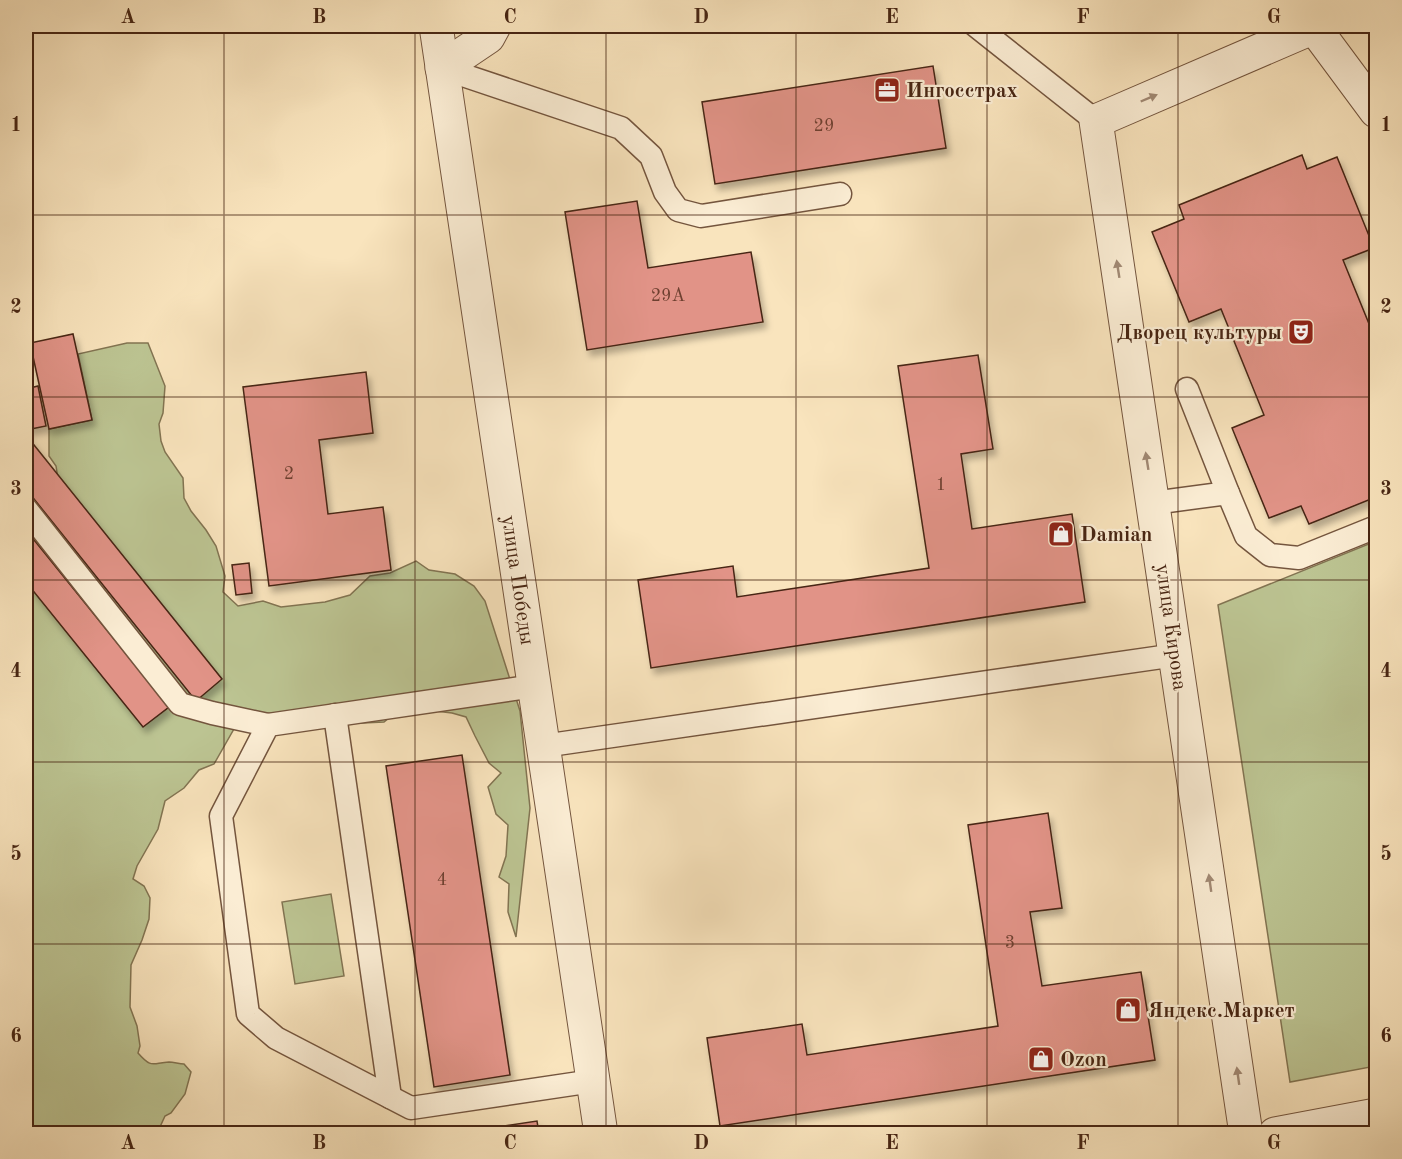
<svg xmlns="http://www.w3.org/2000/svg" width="1402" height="1159" font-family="'Old Standard TT',serif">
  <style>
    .green { fill: #bcc492; stroke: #827452; stroke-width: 1.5 }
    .building { fill: #e19387; stroke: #472513; stroke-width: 1.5; filter: url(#shadow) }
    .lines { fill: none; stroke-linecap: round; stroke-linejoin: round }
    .service-casing { stroke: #74553e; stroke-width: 25 }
    .minor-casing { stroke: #74553e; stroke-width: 35 }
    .tertiary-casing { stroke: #74553e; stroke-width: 35 }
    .service { stroke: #fbedd4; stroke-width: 22 }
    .minor { stroke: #fbedd4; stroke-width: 33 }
    .tertiary { stroke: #fbedd4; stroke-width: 33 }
    .oneway { fill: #a18974 }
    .grid { fill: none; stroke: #472513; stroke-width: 1.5; stroke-opacity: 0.55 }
    .labels { text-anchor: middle; stroke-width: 4.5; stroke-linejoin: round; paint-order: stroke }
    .number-label { font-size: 18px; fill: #6e4030 }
    .poi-label { font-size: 21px; font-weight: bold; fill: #472513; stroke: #fbedd4; text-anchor: start }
    .street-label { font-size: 21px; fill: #472513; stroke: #fbedd4 }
    .neatline { fill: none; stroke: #472513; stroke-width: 2 }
    .grid-label { font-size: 20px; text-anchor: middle; font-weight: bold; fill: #472513 }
  </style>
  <defs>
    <filter id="shadow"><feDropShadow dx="3.5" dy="6" stdDeviation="3" flood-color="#0004"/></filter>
  </defs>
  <rect width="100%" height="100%" fill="#f9e4bd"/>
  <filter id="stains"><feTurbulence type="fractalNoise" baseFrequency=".00333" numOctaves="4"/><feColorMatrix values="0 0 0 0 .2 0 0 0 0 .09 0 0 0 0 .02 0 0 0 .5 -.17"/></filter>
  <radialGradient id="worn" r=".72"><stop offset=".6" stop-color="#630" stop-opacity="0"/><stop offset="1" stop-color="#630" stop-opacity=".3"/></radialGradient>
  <g class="green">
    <path d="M127,343h21l17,43 -2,27 -4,11 2,17 4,11 18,26 1,20 7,13 15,19 10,16 9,30 -2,16 15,14 25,-5 18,6 44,-5 25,-7 20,-19 20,-3 26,-12 13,9 26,4 19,12 11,15 35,110 10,97 -14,129 -8,-25 1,-28 -10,-7 7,-21 2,-31 -12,-11 -8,-27 13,-14 -12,-10 -14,-27 -9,-19 -14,-4 -50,-6 -18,15 -150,7 -20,35 -15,6 -15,18 -19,13 -7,28 -21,37 -4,13 11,7 6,12 -1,21 -7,21 -11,25 -1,42 7,19 3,20 -2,7c14,16 14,10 31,9 5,0 10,2 15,2l7,8 -6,22 -14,19 -6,3 -6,13 -6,4h-127v-596l11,9 23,1 18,-15 -19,-47 -3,-19 -7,-10v-27l43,-9 -14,-66z"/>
    <polygon points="1376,541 1376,1066 1290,1082 1218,605"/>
    <polygon points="331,894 344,976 295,984 282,902"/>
  </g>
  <g class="building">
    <polygon points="933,66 946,148 715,184 702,102"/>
    <polygon points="1302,155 1307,169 1337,157 1374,248 1343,260 1376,341 1376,497 1309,524 1301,506 1269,518 1232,428 1264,415 1221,309 1189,322 1152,232 1184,219 1179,205"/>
    <polygon points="637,201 648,268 751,252 763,322 587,350 565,212"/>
    <polygon points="73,334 92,420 49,429 30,343"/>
    <polygon points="978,355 993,449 961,454 972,529 1072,514 1085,602 651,668 638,580 733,566 737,597 929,568 898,366"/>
    <polygon points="366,372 373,433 319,440 328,514 383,507 391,570 269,586 243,387"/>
    <polygon points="38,386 46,426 26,430 26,389"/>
    <polygon points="26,435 222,679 196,701 26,489"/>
    <polygon points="26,530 169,707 143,727 26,582"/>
    <polygon points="249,563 252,593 236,595 232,565"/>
    <polygon points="462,755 510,1075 434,1087 386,766"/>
    <polygon points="1048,813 1062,908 1030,912 1042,986 1141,972 1155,1060 720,1126 707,1038 802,1024 807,1055 998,1026 968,825"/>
    <polygon points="537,1121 539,1134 452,1134"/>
  </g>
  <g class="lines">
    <defs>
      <g id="service">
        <polyline points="976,26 1096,121"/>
        <polyline points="442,68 621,128 651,156 665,192 678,210 701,216 840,194"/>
        <polyline points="1187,389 1228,493"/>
        <polyline points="1153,503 1228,493 1246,536 1270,555 1299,558 1376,527"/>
        <polyline points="26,509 180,704 212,713 268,725"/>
        <polyline points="534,686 268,725 221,816 248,1014 276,1038 411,1108 593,1081"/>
        <polyline points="335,715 390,1097"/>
        <polyline points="543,746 1176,655"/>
      </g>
      <g id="minor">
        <polyline points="1246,1134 1096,121 1314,27"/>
        <polyline points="1275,1134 1376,1115"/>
      </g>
      <g id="tertiary">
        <path id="s1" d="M436,26l165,1108"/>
        <polyline points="1313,26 1376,111"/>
        <polyline points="442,68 488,37 494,26"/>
      </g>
    </defs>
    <use href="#service" class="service-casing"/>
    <use href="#minor" class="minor-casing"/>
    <use href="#tertiary" class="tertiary-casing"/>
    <use href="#service" class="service"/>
    <use href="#minor" class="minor"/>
    <use href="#tertiary" class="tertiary"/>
  </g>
  <defs><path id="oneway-solid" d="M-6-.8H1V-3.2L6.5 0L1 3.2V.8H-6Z" transform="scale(1.5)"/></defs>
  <g class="oneway">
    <use href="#oneway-solid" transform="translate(1149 98) rotate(-23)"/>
    <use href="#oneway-solid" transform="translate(1118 269) rotate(-99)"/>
    <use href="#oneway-solid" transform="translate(1147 461) rotate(-99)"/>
    <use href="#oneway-solid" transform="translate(1210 883) rotate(-98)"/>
    <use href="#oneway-solid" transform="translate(1238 1076) rotate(-98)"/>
  </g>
  <path class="grid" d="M224,26v1108M415,26v1108M606,26v1108M796,26v1108M987,26v1108M1178,26v1108M26,215h1350M26,397h1350M26,580h1350M26,762h1350M26,944h1350"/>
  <defs>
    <symbol id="office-square" viewBox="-11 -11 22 22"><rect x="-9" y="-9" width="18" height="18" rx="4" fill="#8f2418" stroke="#fbedd4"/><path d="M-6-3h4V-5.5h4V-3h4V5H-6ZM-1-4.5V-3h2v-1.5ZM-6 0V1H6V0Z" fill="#fff"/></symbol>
    <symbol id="theatre-square" viewBox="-11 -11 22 22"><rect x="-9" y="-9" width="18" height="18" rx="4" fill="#8f2418" stroke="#fbedd4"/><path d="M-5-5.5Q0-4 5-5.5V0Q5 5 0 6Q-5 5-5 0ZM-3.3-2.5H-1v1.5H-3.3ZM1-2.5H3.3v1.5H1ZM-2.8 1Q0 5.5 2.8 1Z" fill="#fff"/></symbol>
    <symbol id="shop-square" viewBox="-11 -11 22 22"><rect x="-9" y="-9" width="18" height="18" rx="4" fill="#8f2418" stroke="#fbedd4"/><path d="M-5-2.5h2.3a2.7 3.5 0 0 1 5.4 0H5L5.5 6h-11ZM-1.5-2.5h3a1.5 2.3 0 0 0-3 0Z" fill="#fff"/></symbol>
  </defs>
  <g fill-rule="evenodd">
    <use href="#office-square" x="872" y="75" width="30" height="30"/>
    <use href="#theatre-square" x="1286" y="317" width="30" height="30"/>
    <use href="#shop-square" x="1046" y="519" width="30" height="30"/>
    <use href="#shop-square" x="1113" y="995" width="30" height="30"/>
    <use href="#shop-square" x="1026" y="1044" width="30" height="30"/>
  </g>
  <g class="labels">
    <g class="number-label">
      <text x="824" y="131">29</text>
      <text x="668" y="301">29А</text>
      <text x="289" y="479">2</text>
      <text x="941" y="490">1</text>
      <text x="442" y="885">4</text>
      <text x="1010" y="948">3</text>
    </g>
    <g class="poi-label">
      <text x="906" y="97">Ингосстрах</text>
      <text x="1282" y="339" text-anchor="end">Дворец культуры</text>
      <text x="1080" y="541">Damian</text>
      <text x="1148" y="1017">Яндекс.Маркет</text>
      <text x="1060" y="1066">Ozon</text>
    </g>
    <g class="street-label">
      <text dy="7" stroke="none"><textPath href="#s1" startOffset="560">улица Победы</textPath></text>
      <text transform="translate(1172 627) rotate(82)" y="7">улица Кирова</text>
    </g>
  </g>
  <rect width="1402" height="1159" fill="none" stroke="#f9e4bd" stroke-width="66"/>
  <rect x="33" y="33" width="1336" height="1093" class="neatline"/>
  <g class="grid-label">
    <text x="128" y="23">A</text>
    <text x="319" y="23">B</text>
    <text x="510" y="23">C</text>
    <text x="701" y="23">D</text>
    <text x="892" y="23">E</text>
    <text x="1083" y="23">F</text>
    <text x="1274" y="23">G</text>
    <text x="16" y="131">1</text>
    <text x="1386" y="131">1</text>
    <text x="16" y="313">2</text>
    <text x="1386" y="313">2</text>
    <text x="16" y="495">3</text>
    <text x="1386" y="495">3</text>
    <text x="16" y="677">4</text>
    <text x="1386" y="677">4</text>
    <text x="16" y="860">5</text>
    <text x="1386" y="860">5</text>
    <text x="16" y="1042">6</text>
    <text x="1386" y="1042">6</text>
    <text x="128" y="1149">A</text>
    <text x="319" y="1149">B</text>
    <text x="510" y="1149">C</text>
    <text x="701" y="1149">D</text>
    <text x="892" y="1149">E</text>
    <text x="1083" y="1149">F</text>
    <text x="1274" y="1149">G</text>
  </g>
  <rect width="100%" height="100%" filter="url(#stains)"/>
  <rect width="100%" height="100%" fill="url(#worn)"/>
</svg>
